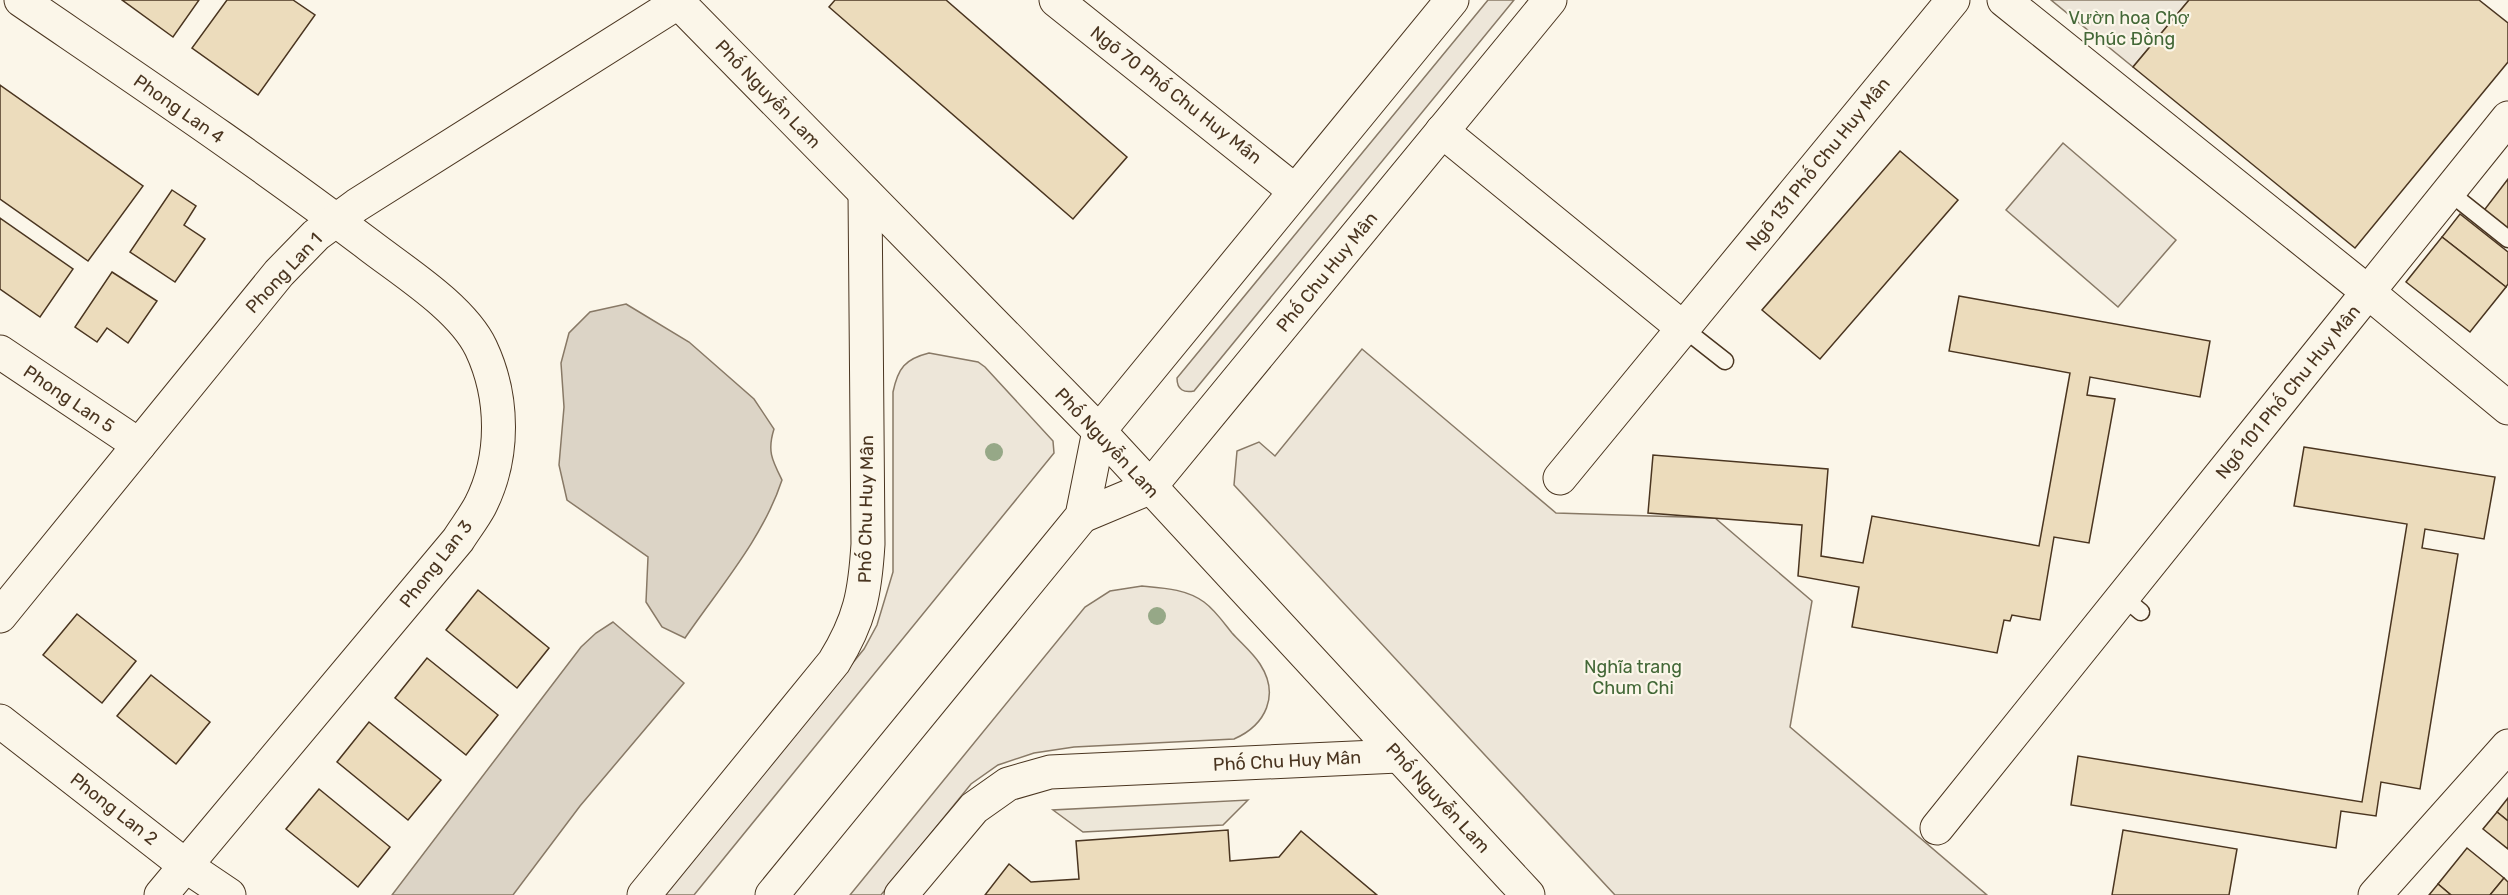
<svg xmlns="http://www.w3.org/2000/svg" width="2508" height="895" font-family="Rubik,sans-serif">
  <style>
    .green { fill: #ede6d9; stroke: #887966; stroke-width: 1.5 }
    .parking { fill: #ede7d9; stroke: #887966; stroke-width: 1.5 }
    .water { fill: #dcd4c6; stroke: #887966; stroke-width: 1.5 }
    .building { fill: #ecdcbc; stroke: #4a3520; stroke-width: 1.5 }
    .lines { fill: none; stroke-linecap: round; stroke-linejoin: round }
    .lane-casing { stroke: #4a3520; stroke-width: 19 }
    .street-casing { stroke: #4a3520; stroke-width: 35 }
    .secondary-casing { stroke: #4a3520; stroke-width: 35 }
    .primary-casing { stroke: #4a3520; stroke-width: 35 }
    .lane { stroke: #fbf6e9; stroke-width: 16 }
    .street { stroke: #fbf6e9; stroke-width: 33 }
    .secondary { stroke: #fbf6e9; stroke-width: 33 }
    .primary { stroke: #fbf6e9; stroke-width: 33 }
    .tree { fill: #96a887 }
    .labels { text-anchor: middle; stroke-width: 4.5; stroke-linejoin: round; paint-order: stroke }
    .park-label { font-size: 18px; fill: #436837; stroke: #fbf6e9 }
    .street-label { font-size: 18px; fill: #4a3520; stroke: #fbf6e9 }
  </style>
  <rect width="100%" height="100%" fill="#fbf6e9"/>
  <g class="green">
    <path d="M1488,0h26l-320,391c-10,2 -17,-1 -17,-13z"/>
    <polygon points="2051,0 2189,0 2133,67"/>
    <polygon points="2063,143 2176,240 2118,307 2006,210"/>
    <polygon points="1362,349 1556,513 1715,518 1812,601 1790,727 1987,895 1615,895 1234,485 1237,451 1259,442 1275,456"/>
    <path d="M929,353l49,9 7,5 68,74 1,12 -360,442h-30l200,-246 13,-24 16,-53v-180c5,-24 12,-33 36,-39z"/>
    <path d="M1142,586c22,2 44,3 62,16 11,8 20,21 28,31 9,10 21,20 28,31 20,31 6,61 -26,75l-160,8 -40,6 -36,12 -27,19 -90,111h-31l235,-288 25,-16z"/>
  </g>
  <polygon class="parking" points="1248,800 1223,825 1083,832 1053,810"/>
  <g class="water">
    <path d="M626,304l63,38 65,57 20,30c-7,22 -2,31 8,51 -19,58 -62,107 -97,158l-23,-11 -16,-25 2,-45 -81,-57 -8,-35 5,-58 -3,-44 8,-30 21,-21z"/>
    <polygon points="613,622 684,683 580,806 513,895 392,895 581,647 596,633"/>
  </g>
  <g class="building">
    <polygon points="122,0 199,0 173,37"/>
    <polygon points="227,0 293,0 315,15 258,95 192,48"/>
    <polygon points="835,0 946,0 1127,157 1073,219 829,7"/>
    <polygon points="2189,0 2479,0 2508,23 2508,62 2355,248 2133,67"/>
    <polygon points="0,85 143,186 88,261 0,199"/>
    <polygon points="1900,151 1958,200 1820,359 1762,310"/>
    <polygon points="2508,179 2508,233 2482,213"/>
    <polygon points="172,190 196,206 184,225 205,239 175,282 130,252"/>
    <polygon points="2460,214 2508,252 2508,284 2506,287 2442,237"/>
    <polygon points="0,218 73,269 40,317 0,289"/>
    <polygon points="2442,237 2506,287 2470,332 2406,282"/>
    <polygon points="112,272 157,301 128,343 107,328 97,342 75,327"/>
    <polygon points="1959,296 2210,341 2200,397 2090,377 2087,395 2115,399 2089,543 2054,537 2040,620 2012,615 2010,621 2004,620 1997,653 1852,627 1859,587 1798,576 1802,525 1648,513 1653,455 1828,469 1821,556 1863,563 1872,516 2039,546 2070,373 1949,351"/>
    <polygon points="2304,447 2495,477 2484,539 2425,529 2422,548 2458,554 2420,789 2381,782 2376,816 2341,811 2336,848 2071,805 2078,756 2362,802 2407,524 2294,506"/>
    <polygon points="478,590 549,648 517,688 446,630"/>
    <polygon points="77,614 136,661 102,703 43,655"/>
    <polygon points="427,658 498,715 466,755 395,698"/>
    <polygon points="151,675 210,722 176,764 117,716"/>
    <polygon points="369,722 441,780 408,820 337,762"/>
    <polygon points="319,789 390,847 358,887 286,829"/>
    <polygon points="2508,798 2508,821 2497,812"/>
    <polygon points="2497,812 2508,821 2508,849 2483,829"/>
    <polygon points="1228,830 1230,861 1279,857 1301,831 1377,895 985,895 1009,864 1031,882 1079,879 1076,841"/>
    <polygon points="2123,830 2237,849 2229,895 2112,895"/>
    <polygon points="2467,848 2504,878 2490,895 2451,895 2438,884"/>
    <polygon points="2504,878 2508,882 2508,895 2490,895"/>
    <polygon points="2438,884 2451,895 2429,895"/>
  </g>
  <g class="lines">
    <defs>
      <g id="lane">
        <polyline points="2449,192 2508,239"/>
        <polyline points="1683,328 1725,361"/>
        <polyline points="2123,597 2141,612"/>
      </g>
      <g id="street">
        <path d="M21,0c117,80 235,159 348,245 35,27 93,63 112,103 23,49 24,109 -1,158 -6,11 -15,23 -22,34l-297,355"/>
        <polyline points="1056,0 1295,191"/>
        <polyline points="2508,118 2368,292 2508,408"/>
        <polyline points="1442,131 1683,328"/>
        <polyline points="0,352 139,445"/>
        <polyline points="1560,478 1953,0"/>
        <polyline points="0,616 279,273 316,235 357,205 682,0"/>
        <polyline points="0,721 186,866 229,895"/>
        <polyline points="1937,828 2368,292 2004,0"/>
        <polyline points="2375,895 2508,746"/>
      </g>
      <g id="secondary">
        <polyline points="676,0 1099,431 1528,895"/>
        <path d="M644,895l190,-233c26,-42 31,-69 34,-118l-3,-351"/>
        <polyline points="901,895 974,808 1008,784 1050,772 1398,756"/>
      </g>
      <g id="primary">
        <polyline points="1082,516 1149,488 1550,0"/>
        <polyline points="772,895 1082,516 1099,431 1452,0"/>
      </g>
    </defs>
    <use href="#lane" class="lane-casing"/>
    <use href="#street" class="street-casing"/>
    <use href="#secondary" class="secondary-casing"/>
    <use href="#primary" class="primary-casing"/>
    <use href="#lane" class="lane"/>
    <use href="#street" class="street"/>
    <use href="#secondary" class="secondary"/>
    <use href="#primary" class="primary"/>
  </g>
  <g class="tree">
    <circle cx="994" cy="452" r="9"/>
    <circle cx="1157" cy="616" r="9"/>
  </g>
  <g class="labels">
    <g class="park-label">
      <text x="2129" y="24">Vườn hoa Chợ<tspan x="2129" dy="21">Phúc Đồng</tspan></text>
      <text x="1633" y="673">Nghĩa trang<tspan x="1633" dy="21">Chum Chi</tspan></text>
    </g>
    <g class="street-label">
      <text transform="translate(768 94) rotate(46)" y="6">Phố Nguyễn Lam</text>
      <text transform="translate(1176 95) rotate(38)" y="6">Ngõ 70 Phố Chu Huy Mân</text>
      <text transform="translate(179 109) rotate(35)" y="6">Phong Lan 4</text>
      <text transform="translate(1818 164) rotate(-51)" y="6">Ngõ 131 Phố Chu Huy Mân</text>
      <text transform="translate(1327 272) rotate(-51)" y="6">Phố Chu Huy Mân</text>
      <text transform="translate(284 273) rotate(-47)" y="6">Phong Lan 1</text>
      <text transform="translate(2288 392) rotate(-51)" y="6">Ngõ 101 Phố Chu Huy Mân</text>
      <text transform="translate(69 399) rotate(34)" y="6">Phong Lan 5</text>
      <text transform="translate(1107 443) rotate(47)" y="6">Phố Nguyễn Lam</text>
      <text transform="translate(866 509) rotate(-89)" y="6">Phố Chu Huy Mân</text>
      <text transform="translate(436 564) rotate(-52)" y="6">Phong Lan 3</text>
      <text transform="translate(1287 761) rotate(-3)" y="6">Phố Chu Huy Mân</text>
      <text transform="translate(1438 798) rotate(47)" y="6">Phố Nguyễn Lam</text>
      <text transform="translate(114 809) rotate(38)" y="6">Phong Lan 2</text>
    </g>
  </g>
</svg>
